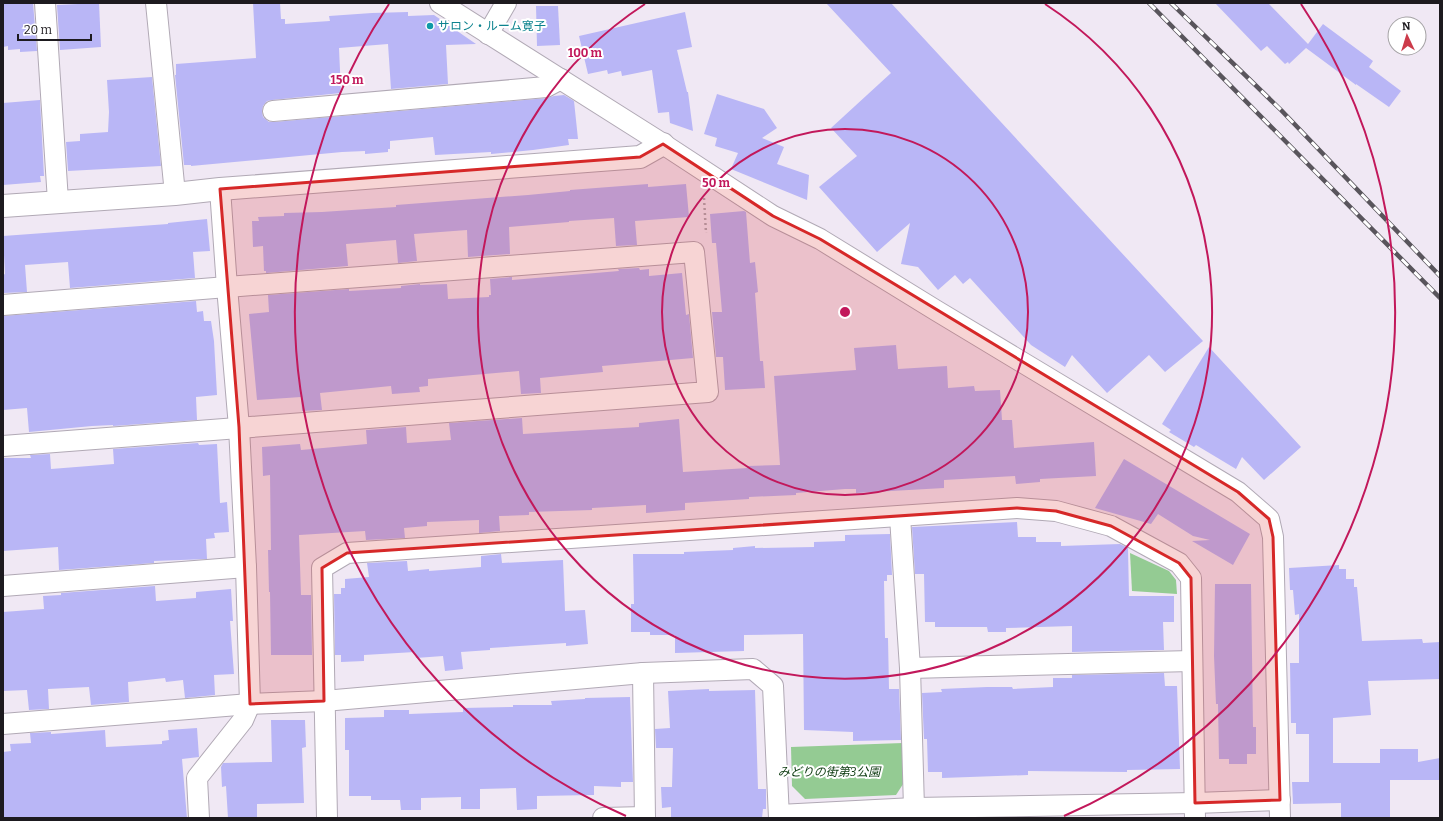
<svg xmlns="http://www.w3.org/2000/svg" width="1443" height="821" font-family="Bitter,'Noto Sans JP',serif">
  <style>
    .green { fill: #94cb93 }
    .building { fill: #b9b6f6 }
    .lines { fill: none; stroke-linecap: round; stroke-linejoin: round }
    .street-casing { stroke: #b1a9b5; stroke-width: 22 }
    .secondary-casing { stroke: #b1a9b5; stroke-width: 24 }
    .path { stroke: #aea8b2; stroke-width: 2.5; stroke-dasharray: 2 3; stroke-linecap: butt }
    .street { stroke: #fff; stroke-width: 20 }
    .secondary { stroke: #fff; stroke-width: 22 }
    .rail-casing { stroke: #59555c; stroke-width: 4.5 }
    .rail { stroke: #fff; stroke-width: 3; stroke-dasharray: 9; stroke-linecap: butt }
    .marked { fill: #d62828; fill-opacity: 0.2; stroke: #d62828; stroke-width: 3; stroke-linejoin: round }
    .ring { fill: none; stroke: #c2185b; stroke-width: 2 }
    .culture-dot { fill: #0f9aa8; stroke: #fff; stroke-width: 1.5 }
    .labels { text-anchor: middle; stroke-width: 4; stroke-linejoin: round; paint-order: stroke }
    .culture-label { font-size: 12px; fill: #0d838f; stroke: #fff; text-anchor: start }
    .park-label { font-size: 12px; font-style: italic; fill: #0a380d; stroke: #fff }
    .centre { fill: #c2185b; stroke: #fff; stroke-width: 2 }
    .ring-label { font-size: 12px; text-anchor: middle; font-weight: bold; fill: #c2185b; stroke: #fff; stroke-width: 4; stroke-linejoin: round; paint-order: stroke }
  </style>
  <rect width="100%" height="100%" fill="#f0e8f4"/>
  <g class="green">
    <polygon points="1130,553 1169,571 1176,580 1177,594 1132,591"/>
    <polygon points="903,743 905,781 896,795 805,799 792,786 791,747"/>
  </g>
  <g class="building">
    <polygon points="3,3 33,3 37,51 20,52 20,49 8,50 8,46 3,47"/>
    <polygon points="99,3 101,47 60,50 57,5"/>
    <polygon points="253,3 280,3 281,19 285,19 285,24 330,21 329,16 372,13 408,12 408,16 434,15 476,44 446,45 448,84 391,89 388,44 339,48 341,93 272,100 267,101 263,106 262,112 263,117 269,122 274,122 547,98 554,96 564,95 574,101 578,139 568,139 569,145 533,150 491,154 491,152 435,155 433,137 390,141 390,149 388,149 388,152 365,154 365,151 342,152 191,166 191,165 184,165 175,75 176,75 176,64 256,58"/>
    <polygon points="826,3 891,3 1203,341 1165,372 1149,355 1107,393 1072,355 1065,367 1031,345 970,278 963,284 955,275 938,290 918,267 901,264 910,223 877,252 819,187 857,156 831,128 891,73"/>
    <polygon points="1215,3 1268,3 1308,44 1323,24 1373,61 1369,67 1401,91 1389,107 1356,84 1356,85 1306,48 1289,64 1288,62 1285,64 1267,46 1261,51"/>
    <polygon points="536,6 558,6 560,45 537,46"/>
    <polygon points="685,12 692,47 677,50 687,92 688,92 693,131 670,123 669,112 658,113 652,70 622,76 621,71 608,74 607,70 588,74 579,36"/>
    <polygon points="152,77 161,166 68,171 66,142 80,141 80,134 108,132 109,112 107,80"/>
    <polygon points="717,94 764,109 777,128 762,138 784,147 777,164 809,175 807,200 731,169 738,153 715,146 717,138 704,134"/>
    <polygon points="40,100 44,176 40,176 41,182 3,185 3,103"/>
    <polygon points="648,184 648,187 686,184 689,217 635,221 637,245 616,246 614,218 569,221 569,222 509,227 510,254 468,257 467,230 414,234 417,261 398,263 396,240 346,244 348,266 266,273 266,271 264,271 263,246 253,247 252,221 259,221 258,217 284,216 284,213 322,212 396,207 396,205 528,195 570,191 570,190"/>
    <polygon points="744,211 746,212 750,263 755,262 758,292 755,293 760,361 763,361 765,388 725,390 723,357 716,357 712,312 722,312 716,243 712,243 710,214"/>
    <polygon points="207,219 210,251 193,252 195,278 70,288 68,262 25,265 27,292 3,293 3,275 5,274 3,236 168,224 168,223"/>
    <polygon points="639,268 640,270 649,269 649,276 682,273 686,315 689,314 693,358 602,366 603,372 540,378 541,393 521,394 519,371 428,379 428,386 419,387 420,392 392,394 391,386 320,393 322,410 302,411 301,397 257,400 249,314 269,312 268,295 349,289 349,291 401,288 401,286 420,284 420,285 447,284 448,299 489,297 489,295 491,295 490,279 512,277 512,280 619,271 618,269"/>
    <polygon points="196,301 197,312 203,311 204,321 211,321 214,341 217,395 196,397 197,420 113,426 113,425 92,426 29,432 27,408 3,410 3,316"/>
    <polygon points="896,345 898,369 947,366 948,388 974,386 975,391 1000,390 1002,420 1012,420 1014,448 1094,442 1096,476 1040,479 1040,482 1016,484 1015,476 944,480 944,488 856,493 856,489 845,489 796,493 796,495 749,497 749,499 685,503 685,510 646,513 646,505 592,508 592,510 529,512 529,515 499,516 500,531 479,533 479,520 427,522 427,526 404,528 405,538 366,540 365,531 299,535 301,595 311,595 312,655 271,655 270,592 269,592 268,550 271,550 270,475 263,476 262,447 300,444 301,450 367,444 366,430 406,427 407,443 451,440 449,423 522,418 523,434 639,427 639,423 679,419 683,472 748,468 748,466 780,465 774,376 856,370 854,348"/>
    <polygon points="1209,347 1301,447 1264,480 1242,457 1236,469 1196,445 1194,447 1169,432 1171,430 1162,424"/>
    <polygon points="198,443 199,445 217,444 220,503 227,502 229,532 214,533 215,538 206,539 207,559 154,561 154,563 59,570 58,547 3,551 3,458 31,458 30,455 50,454 51,469 114,464 113,449"/>
    <polygon points="1124,459 1250,534 1233,565 1192,541 1210,540 1193,536 1158,514 1151,524 1095,508"/>
    <polygon points="1017,522 1018,537 1036,537 1036,542 1061,542 1061,546 1120,544 1128,548 1129,596 1174,596 1174,622 1163,622 1164,650 1072,652 1072,626 1006,628 1006,632 988,632 987,627 935,627 935,622 925,622 924,574 915,574 912,527"/>
    <polygon points="890,534 892,575 887,575 887,581 884,581 885,638 888,638 889,689 899,689 901,740 853,741 853,732 804,730 803,634 744,635 744,651 675,653 675,635 650,635 650,632 631,632 631,604 634,604 633,554 684,554 684,552 733,550 733,548 755,546 755,548 814,547 814,542 845,541 845,535"/>
    <polygon points="501,554 502,563 563,560 565,611 585,610 588,644 566,646 566,643 490,648 490,650 461,652 463,669 445,671 443,656 416,658 415,652 364,655 364,661 341,662 341,655 335,655 334,594 341,594 341,588 345,588 345,579 369,577 367,563 407,561 408,571 429,569 429,571 481,567 481,556"/>
    <polygon points="1339,565 1339,569 1346,569 1346,579 1354,579 1354,587 1357,587 1362,641 1422,639 1423,643 1440,642 1440,679 1368,681 1371,715 1333,718 1333,763 1380,763 1380,749 1418,749 1418,762 1440,758 1440,780 1390,780 1390,818 1341,818 1341,803 1293,804 1292,782 1309,782 1309,734 1296,734 1296,723 1291,723 1290,663 1299,663 1299,614 1295,615 1293,590 1290,590 1289,568"/>
    <polygon points="1215,584 1251,584 1253,727 1256,727 1256,754 1247,754 1247,764 1229,764 1229,759 1219,759 1218,704 1216,704 1214,656"/>
    <polygon points="155,586 156,601 196,598 196,592 231,589 233,621 230,621 234,674 214,675 215,695 185,698 183,680 166,682 165,678 128,682 129,702 91,705 89,687 48,689 49,709 29,710 27,690 3,691 3,612 44,609 43,596 61,595 61,593"/>
    <polygon points="1164,673 1165,686 1177,686 1180,769 1127,770 1127,772 1028,771 1028,775 942,778 942,772 928,772 927,739 924,739 922,693 942,692 941,689 987,687 1012,687 1013,689 1053,687 1053,678 1072,678 1072,675"/>
    <polygon points="709,689 709,691 755,690 758,789 766,789 766,809 763,809 762,818 671,818 671,807 662,808 661,787 672,787 673,748 656,748 655,729 670,728 668,691"/>
    <polygon points="630,697 633,782 621,782 621,787 594,786 594,795 537,796 537,809 517,810 516,788 480,789 480,809 461,809 461,797 421,798 421,810 401,810 400,800 371,800 371,796 349,796 349,750 345,750 345,718 384,717 384,710 409,710 409,714 463,712 463,708 513,707 513,705 552,705 551,701 585,699 585,698"/>
    <polygon points="271,720 305,720 306,747 302,748 304,803 257,804 257,818 228,818 226,786 222,787 221,767 223,763 272,762"/>
    <polygon points="197,728 199,757 182,759 187,818 3,818 3,752 11,751 10,744 31,743 30,733 51,732 51,734 105,730 106,747 162,744 162,741 169,740 168,730"/>
  </g>
  <g class="lines">
    <defs>
      <g id="street">
        <polyline points="45,3 58,201"/>
        <polyline points="156,3 175,194"/>
        <polyline points="440,3 663,144 773,216 820,239 937,311 1238,492 1269,519 1273,537 1280,818"/>
        <polyline points="488,34 506,3"/>
        <polyline points="273,111 546,87 561,79"/>
        <polyline points="3,305 227,287 694,252 708,392 3,446"/>
        <polyline points="900,517 910,668 914,808"/>
        <polyline points="3,586 246,567"/>
        <polyline points="910,668 1192,661"/>
        <polyline points="643,673 645,818"/>
        <polyline points="3,724 250,704 324,701 643,673 753,669 773,686 779,818"/>
        <polyline points="779,815 914,808 1195,803 1280,800"/>
        <polyline points="199,818 197,778 243,720 250,704 246,567 239,427 227,287 220,189"/>
        <polyline points="327,818 322,568 347,553 1017,508 1056,511 1111,526 1179,563 1191,578 1195,818"/>
        <polyline points="603,818 645,817"/>
      </g>
      <polyline id="secondary" points="3,206 175,194 220,189 640,157 663,144"/>
    </defs>
    <use href="#street" class="street-casing"/>
    <use href="#secondary" class="secondary-casing"/>
    <polyline class="path" points="704,198 706,233"/>
    <use href="#street" class="street"/>
    <use href="#secondary" class="secondary"/>
    <defs>
      <g id="rail">
        <polyline points="1149,3 1440,298"/>
        <polyline points="1171,3 1281,110 1440,276"/>
      </g>
    </defs>
    <use href="#rail" class="rail-casing"/>
    <use href="#rail" class="rail"/>
  </g>
  <path class="marked" d="M663,144l110,72 47,23 418,253 31,27 4,18 7,263 -85,3 -4,-225 -12,-15 -68,-37 -55,-15 -39,-3 -670,45 -25,15 2,133 -74,3 -11,-277 -19,-238 420,-32z"/>
  <g class="ring">
    <circle cx="845" cy="312" r="183"/>
    <path d="M1045 4A367 367 0 1 1 645 4"/>
    <path d="M626 816A550 550 0 0 1 389 4M1301 4A550 550 0 0 1 1064 816"/>
  </g>
  <circle class="culture-dot" cx="430" cy="26" r="4"/>
  <g class="labels">
    <g class="culture-label">
      <text x="438" y="30">サロン・ルーム寛子</text>
    </g>
    <g class="park-label">
      <text x="829" y="776">みどりの街第3公園</text>
    </g>
  </g>
  <circle cx="845" cy="312" r="6" class="centre"/>
  <g class="ring-label">
    <text x="585" y="57">100 m</text>
    <text x="347" y="84">150 m</text>
    <text x="716" y="187">50 m</text>
  </g>
  <rect width="1443" height="821" fill="none" stroke="#1d1a1f" stroke-width="8"/>
  <g transform="translate(1407 36) rotate(356)"><circle r="19" fill="#ffffff" stroke="#a5a3a5"/>
  <path d="M0-3L7 15L0 10L-7 15Z" fill="#cc3b4a"/>
  <text y="-6" font-size="11" font-weight="bold" text-anchor="middle" fill="#1d1a1f">N</text>
  </g>
  <path d="M18 34v6h73v-6" fill="none" stroke="#1d1a1f" stroke-width="2"/>
  <text x="24" y="34" font-size="12" fill="#1d1a1f" stroke="#ffffff" stroke-width="3" paint-order="stroke">20 m</text>
</svg>
